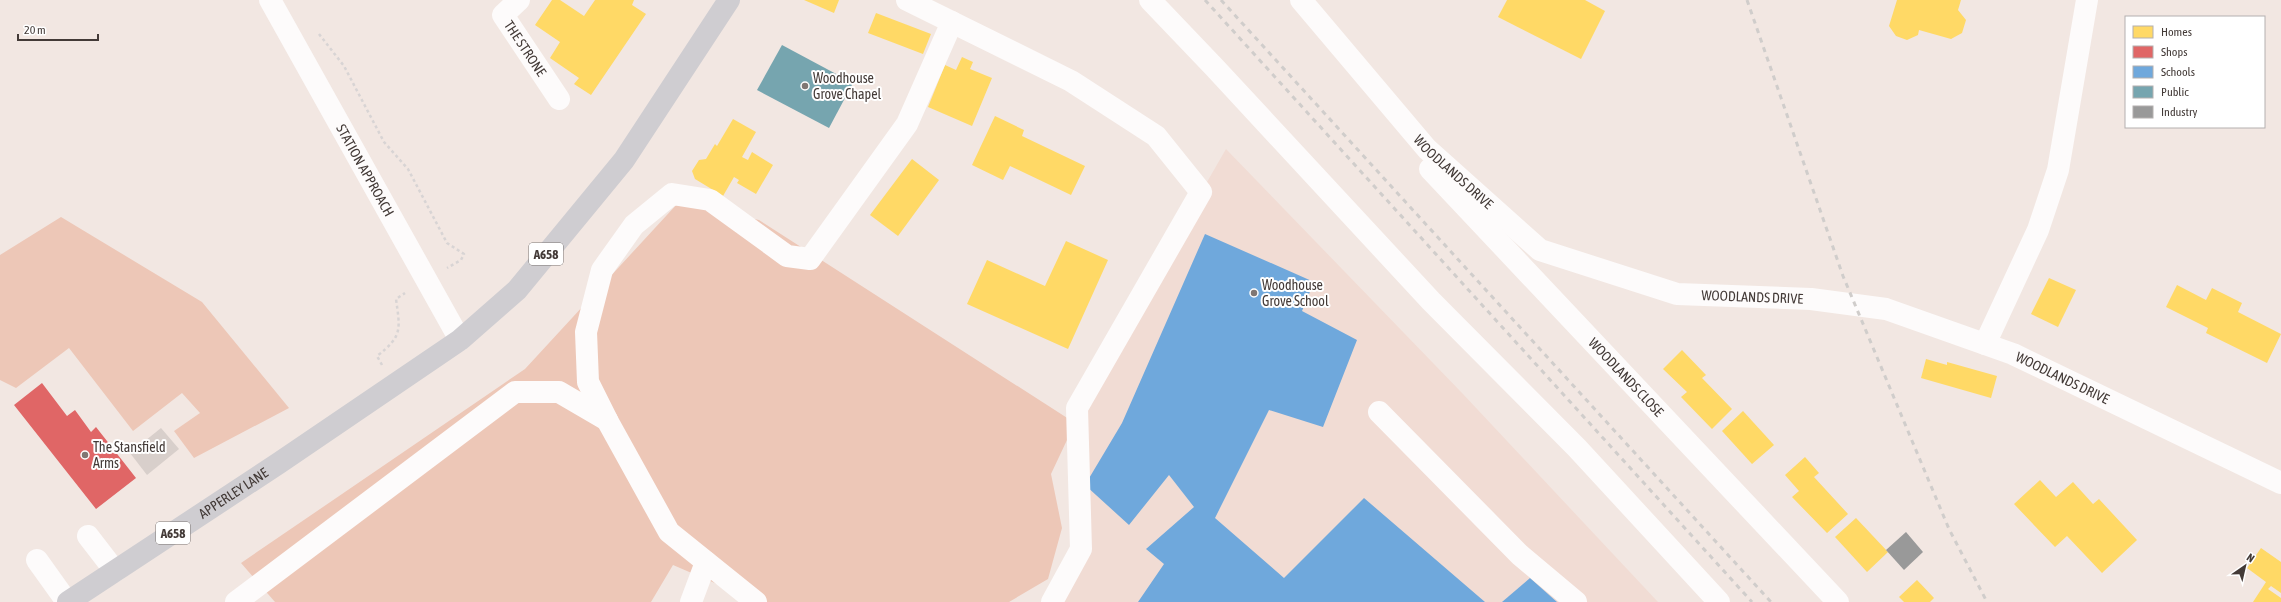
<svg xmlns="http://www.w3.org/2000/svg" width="2281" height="602" font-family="'Asap Condensed',sans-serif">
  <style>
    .built { fill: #f1dcd4 }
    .green { fill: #edc7b7 }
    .homes { fill: #ffd966 }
    .shops { fill: #e06666 }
    .schools { fill: #6fa8dc }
    .public { fill: #76a5af }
    .industry { fill: #999 }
    .building { fill: #d8cfcb }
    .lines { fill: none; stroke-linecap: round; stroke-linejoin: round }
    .path { stroke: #d8d4d4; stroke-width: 2.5; stroke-dasharray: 3 3; stroke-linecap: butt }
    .minor { stroke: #fdfbfb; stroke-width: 22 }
    .highway { stroke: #cfcdd1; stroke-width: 22 }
    .rail { stroke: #d0cdcb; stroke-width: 3; stroke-dasharray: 5 5; stroke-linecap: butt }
    .poi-dot { fill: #807773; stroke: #fff; stroke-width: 1.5 }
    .labels { text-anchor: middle; stroke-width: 4; stroke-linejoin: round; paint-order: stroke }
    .shield { fill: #fff; stroke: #7b7573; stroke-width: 1 }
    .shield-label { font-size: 13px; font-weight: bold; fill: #433a37 }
    .street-label { font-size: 14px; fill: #433a37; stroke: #fff }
    .poi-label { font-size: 14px; fill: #433a37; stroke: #fff; text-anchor: start }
  </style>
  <rect width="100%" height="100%" fill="#f2e7e2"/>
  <polygon class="built" points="1226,149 1463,394 1658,602 1052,602 1081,549 1077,408"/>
  <g class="green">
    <polygon points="678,203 759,220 1075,423 1051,474 1062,528 1048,579 1009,602 759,602 673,565 651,602 275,602 241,563 525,369"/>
    <polygon points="61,217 202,302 289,408 194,458 174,431 200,413 182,393 133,431 69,348 16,388 0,380 0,255"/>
  </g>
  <g class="homes">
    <polygon points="552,0 560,0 584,16 595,0 634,0 632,5 646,14 591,95 574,84 579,78 550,58 560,42 535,25"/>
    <polygon points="804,0 839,0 834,13"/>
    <polygon points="1507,0 1585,0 1605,11 1581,59 1498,17"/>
    <polygon points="1897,0 1961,0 1958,10 1966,20 1962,33 1951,39 1919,30 1918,35 1907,40 1896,36 1889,26"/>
    <polygon points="876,13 931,34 923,54 868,33"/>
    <polygon points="962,57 973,62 970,69 992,78 972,126 928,107 945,65 956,70"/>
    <polygon points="995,116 1024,130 1022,136 1085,166 1071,195 1010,166 1003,180 972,165"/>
    <polygon points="733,119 756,132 742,157 748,160 752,152 773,165 756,194 737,183 739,180 734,177 723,196 695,179 692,171 699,160 706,159 715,144 717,146"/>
    <polygon points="912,159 939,180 898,236 870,215"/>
    <polygon points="1066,241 1108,260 1068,349 967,304 987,260 1045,286"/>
    <polygon points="2049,278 2076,290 2058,327 2031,314"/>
    <polygon points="2177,285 2206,300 2212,288 2242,303 2238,312 2281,334 2267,363 2206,333 2208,328 2166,307"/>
    <polygon points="1682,350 1706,375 1702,378 1732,409 1712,429 1681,397 1687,392 1663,369"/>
    <polygon points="1926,359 1947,365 1947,362 1997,376 1991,398 1921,378"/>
    <polygon points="1743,411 1774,445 1752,464 1722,431"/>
    <polygon points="1805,457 1819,473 1814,477 1848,514 1827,533 1792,497 1799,491 1785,475"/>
    <polygon points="2040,480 2056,497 2073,482 2093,504 2099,499 2137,540 2102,573 2067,536 2055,547 2014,504"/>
    <polygon points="1856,518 1888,552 1867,572 1835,537"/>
    <polygon points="2261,548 2281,562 2281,593 2271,586 2268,589 2281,598 2281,602 2253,602 2266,582 2247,568"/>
    <polygon points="1917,580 1934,598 1930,602 1904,602 1899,597"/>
  </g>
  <polygon class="shops" points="42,383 67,416 75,410 91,432 96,427 136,478 96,509 14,405"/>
  <g class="schools">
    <polygon points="1205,234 1314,282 1302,311 1357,340 1323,427 1269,410 1215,518 1284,578 1364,498 1485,602 1138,602 1164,564 1146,549 1194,507 1169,475 1129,525 1085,485 1122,423"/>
    <polygon points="1530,578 1557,602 1502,602"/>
  </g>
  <polygon class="public" points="782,45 853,83 829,128 757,90"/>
  <polygon class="industry" points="1906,532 1923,552 1904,570 1886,550"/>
  <polygon class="building" points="161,428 179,449 147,475 130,453"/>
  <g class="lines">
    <g class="path">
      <polyline points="319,34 344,66 384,142 408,169 447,243 464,254 461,260 447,268"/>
      <path d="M382,365l-5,-9c26,-20 23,-27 19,-57l9,-6"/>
    </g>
    <g class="minor">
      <path id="s1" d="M270,0l190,340"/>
      <path id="s2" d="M519,0l-16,15 56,84"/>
      <polyline points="907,0 1071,81 1156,136 1201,192 1077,408 1081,549 1052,602"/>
      <polyline points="1150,0 1215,68 1431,301 1577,448 1719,602"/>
      <path id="s3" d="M1301,0l126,149 113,101 137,44 134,5 75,10 127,45 268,129"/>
      <path id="s4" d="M1430,169l408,433"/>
      <polyline points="1985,344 2038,230 2058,170 2087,0"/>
      <polyline points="1379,412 1520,555 1576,602"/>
      <polyline points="607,420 588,382 586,332 602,270 634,225 672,194 710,200 787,256 810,259 907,124 952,22"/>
      <polyline points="88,536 115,571"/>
      <polyline points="37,560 67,602"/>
      <polyline points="236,602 515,392 559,392 607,420 669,532 756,602"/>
      <polyline points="691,602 706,562"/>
    </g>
    <path class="highway" id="s5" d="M68,602l211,-139 181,-123 57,-50 107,-130 105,-160"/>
    <g class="rail">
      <polyline points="1205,0 1752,602"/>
      <polyline points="1221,0 1771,602"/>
      <polyline points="1747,0 1843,276 1949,529 1987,602"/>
    </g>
  </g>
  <g class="poi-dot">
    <circle cx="805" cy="86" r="4"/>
    <circle cx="1254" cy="293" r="4"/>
    <circle cx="85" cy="455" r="4"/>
  </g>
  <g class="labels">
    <g class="shield">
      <rect x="529" y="243" width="34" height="22" rx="3"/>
      <rect x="156" y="522" width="34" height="22" rx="3"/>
    </g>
    <g class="shield-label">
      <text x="546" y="259">A658</text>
      <text x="173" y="538">A658</text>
    </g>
    <g class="street-label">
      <text dy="5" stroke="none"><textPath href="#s2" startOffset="62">THE STRONE</textPath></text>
      <text dy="5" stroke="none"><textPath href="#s1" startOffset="195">STATION APPROACH</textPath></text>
      <text dy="5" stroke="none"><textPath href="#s3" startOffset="230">WOODLANDS DRIVE</textPath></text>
      <text dy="5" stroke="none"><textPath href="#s3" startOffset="566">WOODLANDS DRIVE</textPath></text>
      <text dy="5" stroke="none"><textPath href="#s4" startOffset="286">WOODLANDS CLOSE</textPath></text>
      <text dy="5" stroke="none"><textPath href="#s3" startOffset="890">WOODLANDS DRIVE</textPath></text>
      <text dy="5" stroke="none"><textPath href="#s5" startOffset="198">APPERLEY LANE</textPath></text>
    </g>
    <g class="poi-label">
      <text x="813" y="83">Woodhouse<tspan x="813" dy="16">Grove Chapel</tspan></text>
      <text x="1262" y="290">Woodhouse<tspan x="1262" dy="16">Grove School</tspan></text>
      <text x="93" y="452">The Stansfield<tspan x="93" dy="16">Arms</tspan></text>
    </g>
  </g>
  <rect x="2125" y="16" width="140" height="112" fill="#ffffff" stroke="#b4b0af"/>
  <rect x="2133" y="26" width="20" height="12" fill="#ffd966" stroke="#b4b0af"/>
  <text x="2161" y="36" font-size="12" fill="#433a37">Homes</text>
  <rect x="2133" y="46" width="20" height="12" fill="#e06666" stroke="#b4b0af"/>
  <text x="2161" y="56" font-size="12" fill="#433a37">Shops</text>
  <rect x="2133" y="66" width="20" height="12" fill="#6fa8dc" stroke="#b4b0af"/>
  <text x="2161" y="76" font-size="12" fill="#433a37">Schools</text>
  <rect x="2133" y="86" width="20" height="12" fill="#76a5af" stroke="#b4b0af"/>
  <text x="2161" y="96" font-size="12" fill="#433a37">Public</text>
  <rect x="2133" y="106" width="20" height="12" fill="#999999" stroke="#b4b0af"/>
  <text x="2161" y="116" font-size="12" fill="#433a37">Industry</text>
  <g transform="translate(2245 566) rotate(34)" stroke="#ffffff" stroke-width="3" paint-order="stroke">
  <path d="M0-3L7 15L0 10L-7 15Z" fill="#433a37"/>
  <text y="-6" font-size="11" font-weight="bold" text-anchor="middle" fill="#433a37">N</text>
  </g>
  <path d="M18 34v6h80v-6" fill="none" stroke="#433a37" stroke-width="2"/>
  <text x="24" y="34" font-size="12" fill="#433a37" stroke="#ffffff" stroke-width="3" paint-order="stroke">20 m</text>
</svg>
